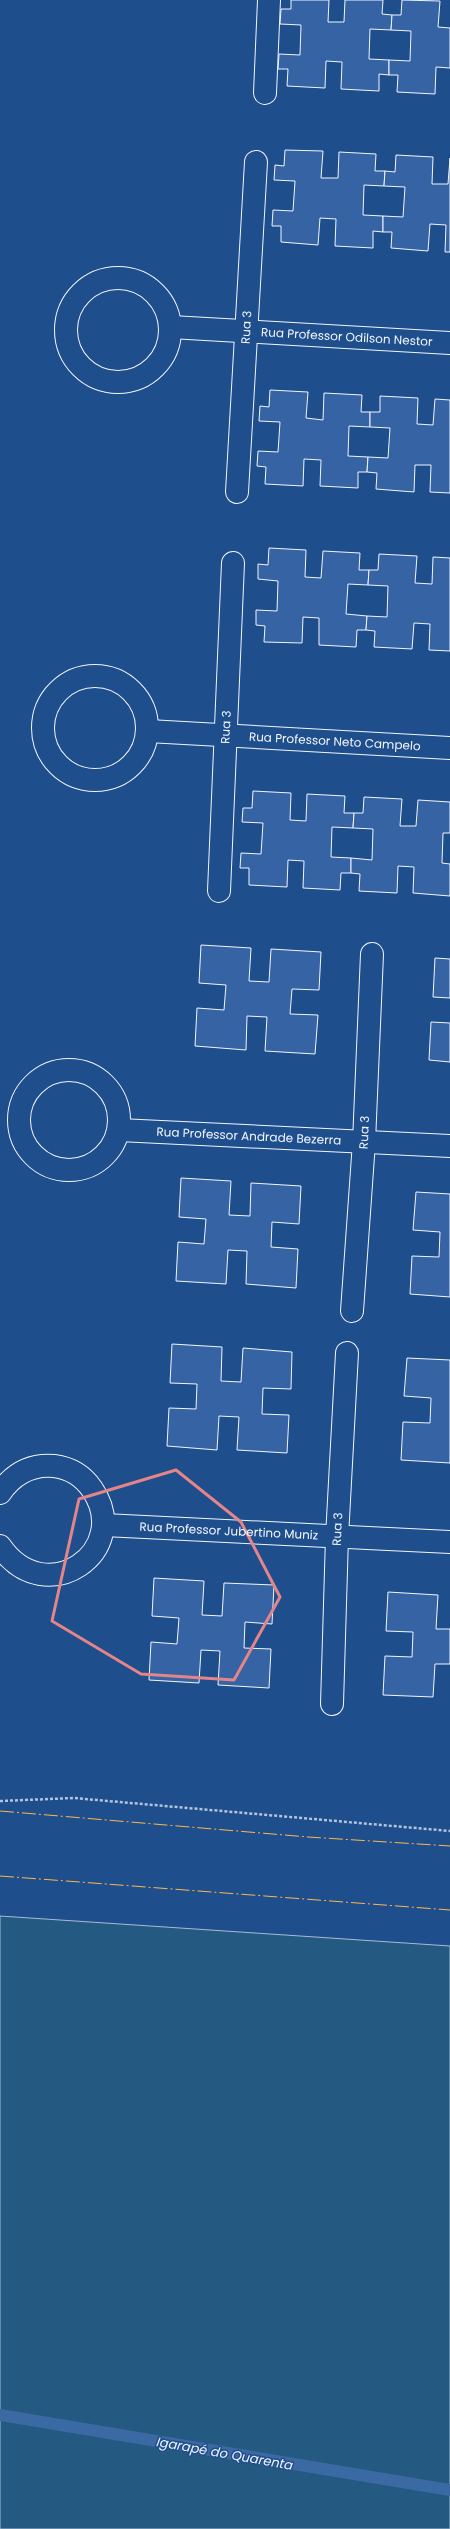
<svg xmlns="http://www.w3.org/2000/svg" width="450" height="2529" font-family="Poppins,sans-serif">
  <style>
    .green { fill: #245a82; stroke: #a8bbd7 }
    .lines { fill: none; stroke-linecap: round; stroke-linejoin: round }
    .stream { stroke: #3b69a3; stroke-width: 12 }
    .building { fill: #3563a3; stroke: #f2f6ff }
    .minor-casing { stroke: #f2f6ff; stroke-width: 24 }
    .path { stroke: #b3c4dc; stroke-width: 2.5; stroke-dasharray: 3 2; stroke-linecap: butt }
    .minor { stroke: #1f4e8c; stroke-width: 22 }
    .power { stroke: #ffb74d; stroke-width: 1; stroke-dasharray: 14 3 2 3; stroke-linecap: butt }
    .marked { fill: none; stroke: #e38589; stroke-width: 3; stroke-linejoin: round }
    .labels { text-anchor: middle; stroke-width: 3; stroke-linejoin: round; paint-order: stroke }
    .street-label { font-size: 12px; fill: #f2f6ff; stroke: #1f4e8c }
    .water-label { font-size: 13px; font-style: italic; fill: #f2f6ff; stroke: #1f4e8c }
  </style>
  <rect width="100%" height="100%" fill="#1f4e8c"/>
  <polygon class="green" points="0,1916 450,1946 450,2529 0,2529"/>
  <g class="lines">
    <polyline class="stream" points="0,2415 450,2490"/>
  </g>
  <g class="building">
    <polygon points="291,0 329,0 328,22 344,22 345,0 383,0 382,14 392,15 391,30 370,29 369,59 389,60 389,75 379,74 379,91 341,89 342,62 326,61 325,88 287,86 288,69 278,69 279,54 300,55 301,25 280,24 281,9 291,9"/>
    <polygon points="402,0 440,1 438,27 450,28 450,68 436,67 435,94 397,92 398,75 389,75 389,60 410,61 411,31 391,30 392,15 401,15"/>
    <polygon points="285,150 323,151 321,178 338,178 339,152 376,154 375,171 385,171 384,186 364,185 363,215 383,216 383,232 373,231 373,248 335,246 336,219 320,218 318,245 281,242 281,226 272,226 273,210 293,211 295,181 274,180 275,165 284,166"/>
    <polygon points="396,155 433,157 432,184 448,184 450,158 450,252 445,252 446,225 430,224 428,251 391,248 392,232 383,232 383,216 403,217 405,187 384,186 385,171 395,172"/>
    <polygon points="270,390 308,392 306,418 323,420 324,393 362,395 361,412 370,412 370,427 349,426 348,456 368,457 367,472 358,472 358,488 320,486 321,460 304,459 303,486 265,484 266,467 257,466 258,451 278,452 280,422 259,421 260,406 269,407"/>
    <polygon points="380,396 418,398 417,424 433,425 435,399 450,400 450,493 430,492 431,465 415,465 414,492 376,489 377,473 367,472 368,457 388,458 390,428 370,427 370,412 380,412"/>
    <polygon points="269,548 306,550 305,577 321,578 323,551 360,553 359,570 369,570 368,585 348,584 346,614 367,616 366,630 357,630 356,647 319,645 319,618 303,617 302,643 264,642 265,626 256,625 256,610 277,611 278,581 258,579 258,564 268,565"/>
    <polygon points="379,554 417,556 415,583 432,584 433,557 450,558 450,651 429,650 430,624 414,623 412,649 374,647 375,631 366,630 367,616 387,617 388,586 368,585 369,570 378,570"/>
    <polygon points="253,791 291,793 290,820 306,821 307,794 345,796 344,813 354,813 353,828 332,827 331,857 351,858 351,873 341,873 340,890 303,888 304,861 288,860 287,887 249,885 249,868 240,868 241,853 261,854 263,823 242,822 243,808 252,808"/>
    <polygon points="364,797 402,799 400,826 416,826 418,800 450,802 450,833 443,833 442,863 450,864 450,896 413,893 414,867 398,866 397,893 359,891 360,874 351,873 351,858 372,860 373,829 353,828 354,813 363,813"/>
    <polygon points="201,945 251,948 249,981 269,982 271,949 321,952 319,990 292,989 290,1014 318,1015 315,1054 265,1051 267,1017 247,1016 246,1050 195,1046 197,1008 224,1010 226,985 199,983"/>
    <polygon points="435,958 450,959 450,998 433,997"/>
    <polygon points="431,1022 450,1023 450,1062 429,1060"/>
    <polygon points="181,1178 231,1181 229,1215 250,1216 251,1183 301,1186 299,1224 272,1222 271,1247 298,1249 296,1288 246,1284 247,1251 228,1250 226,1284 176,1281 178,1242 204,1244 206,1219 179,1217"/>
    <polygon points="416,1192 450,1194 450,1297 410,1294 412,1256 439,1257 440,1232 413,1230"/>
    <polygon points="172,1344 222,1347 221,1381 241,1382 243,1348 292,1352 291,1389 263,1388 262,1414 289,1415 287,1453 237,1450 239,1417 219,1416 217,1450 167,1446 169,1408 196,1409 197,1384 170,1383"/>
    <polygon points="407,1358 450,1360 450,1463 401,1460 403,1422 430,1423 431,1398 404,1396"/>
    <polygon points="154,1578 204,1581 202,1615 222,1616 224,1583 274,1585 272,1624 245,1622 244,1648 271,1649 269,1688 218,1685 220,1651 201,1650 199,1683 149,1680 151,1642 177,1644 179,1618 152,1616"/>
    <polygon points="388,1592 438,1595 436,1629 450,1629 450,1664 435,1664 433,1697 383,1695 385,1656 412,1657 413,1632 386,1631"/>
  </g>
  <g class="lines">
    <defs>
      <g id="minor">
        <polyline points="265,93 269,0"/>
        <circle cx="118" cy="330" r="52"/>
        <path id="s1" d="M171,327l279,16"/>
        <path id="s2" d="M237,492l19,-330"/>
        <circle cx="95" cy="728" r="52"/>
        <path id="s3" d="M148,731l302,17"/>
        <path id="s4" d="M219,891l14,-328"/>
        <circle cx="69" cy="1120" r="50"/>
        <path id="s5" d="M119,1130l331,16"/>
        <path id="s6" d="M352,1311l12,-169 8,-188"/>
        <path d="M0,1493c13,-19 31,-29 54,-27 16,2 29,10 38,23 42,61 -46,124 -92,57"/>
        <path id="s7" d="M104,1525l346,17"/>
        <path id="s8" d="M332,1704l5,-167 10,-184"/>
      </g>
    </defs>
    <use href="#minor" class="minor-casing"/>
    <polyline class="path" points="0,1801 74,1798 450,1831"/>
    <use href="#minor" class="minor"/>
    <g class="power">
      <polyline points="0,1811 308,1837 450,1846"/>
      <polyline points="0,1876 450,1910"/>
    </g>
  </g>
  <path class="marked" d="M176,1470l65,52 39,75 -46,83 -93,-6 -89,-53 27,-122z"/>
  <g class="labels">
    <g class="street-label">
      <text dy="4" stroke="none"><textPath href="#s2" startOffset="165">Rua 3</textPath></text>
      <text dy="4" stroke="none"><textPath href="#s1" startOffset="176">Rua Professor Odilson Nestor</textPath></text>
      <text dy="4" stroke="none"><textPath href="#s4" startOffset="164">Rua 3</textPath></text>
      <text dy="4" stroke="none"><textPath href="#s3" startOffset="187">Rua Professor Neto Campelo</textPath></text>
      <text dy="4" stroke="none"><textPath href="#s6" startOffset="179">Rua 3</textPath></text>
      <text dy="4" stroke="none"><textPath href="#s5" startOffset="130">Rua Professor Andrade Bezerra</textPath></text>
      <text dy="4" stroke="none"><textPath href="#s8" startOffset="175">Rua 3</textPath></text>
      <text dy="4" stroke="none"><textPath href="#s7" startOffset="125">Rua Professor Jubertino Muniz</textPath></text>
    </g>
    <g class="water-label">
      <text transform="translate(225 2453) rotate(10)" y="5">Igarapé do Quarenta</text>
    </g>
  </g>
</svg>
